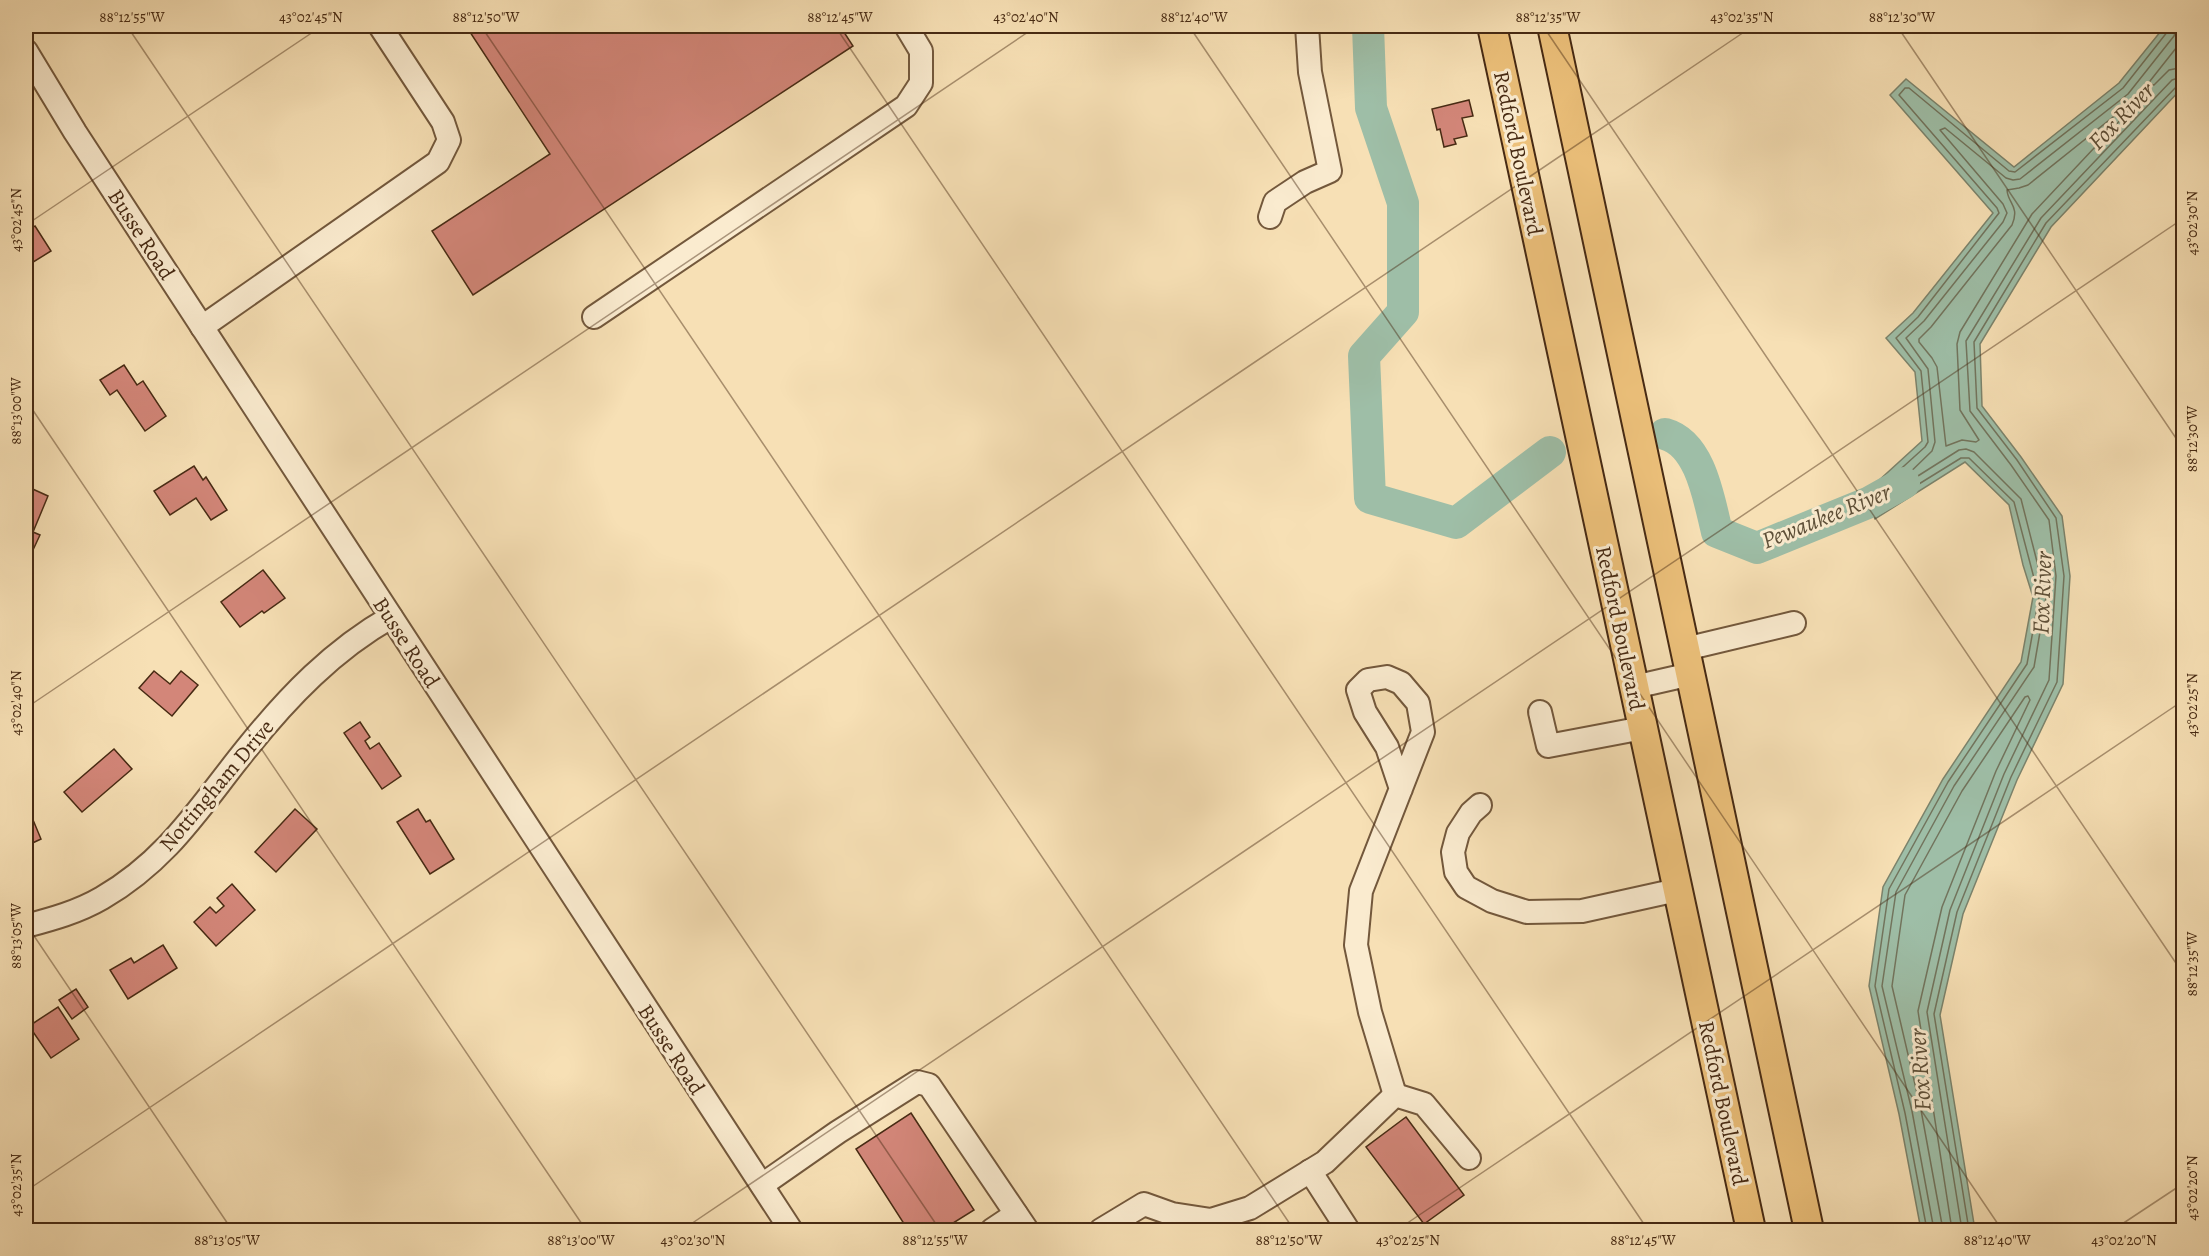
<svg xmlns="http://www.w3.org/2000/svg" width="2209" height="1256" font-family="Alegreya,serif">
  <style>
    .water { fill: #9ebea7; stroke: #7b836c; stroke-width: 1.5 }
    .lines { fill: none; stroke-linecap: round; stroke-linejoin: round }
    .shore { stroke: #72745d; stroke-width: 1.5 }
    .river { stroke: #9ebea7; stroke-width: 32 }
    .building { fill: #d38679; stroke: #472a13; stroke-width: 1.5 }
    .minor-casing { stroke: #73583c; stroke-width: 26 }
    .major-casing { stroke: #472a13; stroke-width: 32 }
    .minor { stroke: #faebcf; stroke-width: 22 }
    .major { stroke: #ecc07a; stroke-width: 28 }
    .ticks { fill: none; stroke: #472a13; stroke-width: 1.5; stroke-opacity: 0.45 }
    .labels { text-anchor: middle; stroke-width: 6; stroke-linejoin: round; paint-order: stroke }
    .street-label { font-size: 22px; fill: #472a13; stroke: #faebcf }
    .water-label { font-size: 24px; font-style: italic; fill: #5d4f38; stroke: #faebcf }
    .neatline { fill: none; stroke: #472a13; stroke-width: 2 }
    .ticks-label { font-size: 15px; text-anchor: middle; fill: #472a13 }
  </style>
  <rect width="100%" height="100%" fill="#f7e0b5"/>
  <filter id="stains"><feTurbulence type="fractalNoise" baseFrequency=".00333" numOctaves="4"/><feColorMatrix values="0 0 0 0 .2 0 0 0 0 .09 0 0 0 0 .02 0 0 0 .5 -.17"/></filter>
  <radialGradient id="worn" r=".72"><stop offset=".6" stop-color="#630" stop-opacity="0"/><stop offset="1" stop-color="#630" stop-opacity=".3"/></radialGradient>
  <polygon class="water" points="2165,26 2183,26 2183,87 2051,227 1980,344 1982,406 2021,457 2062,516 2070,576 2063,684 2017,780 1963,914 1940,1015 1975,1230 1921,1230 1899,1114 1869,986 1883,887 1943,779 2021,662 2033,597 2023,565 2009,505 1965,462 1875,519 1864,494 1922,441 1915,372 1886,338 1913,313 1993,213 1890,95 1906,79 2014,167 2119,83"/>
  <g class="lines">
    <g class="shore">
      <polyline points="2184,38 2150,81 2150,84 2154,85 2169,70 2184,67"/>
      <path d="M2123,109h4v4l-95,101 -72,118 -3,12 3,66 19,30 -3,2 -14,-2 -16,6 -9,-79 -5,-9 -13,-16v-3l12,-12 81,-102c8,-19 -4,-21 -5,-35l12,-2 9,-3z"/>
      <polyline points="1927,1230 1905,1113 1875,986 1889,889 1948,782 2027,664 2039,597 2014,502 1969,458 1961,458 1880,508 1876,507 1872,497 1873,494 1925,447 1928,442 1921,371 1896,338 1918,317 1999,213 1997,208 1899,95 1905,88 1909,88 2009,171 2015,172 2123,88 2168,31 2169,26"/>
      <polyline points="1934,1230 1912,1111 1882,986 1896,892 1954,786 2034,667 2046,597 2021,499 1974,452 1966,449 1959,450 1902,486 1898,484 1932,451 1935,442 1928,369 1906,338 1924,321 2003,222 2007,213 2003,204 1940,130 1945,128 2006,178 2013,180 2020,179 2128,94 2174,36 2177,26"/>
      <polyline points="1943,1230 1921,1110 1892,986 1905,895 1962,791 2025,697 2028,696 2030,700 1996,771 1942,907 1918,1011 1952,1230"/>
      <polyline points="1962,1230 1927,1012 1950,910 2004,774 2049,680 2056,576 2049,520 2011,465 1970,411 1966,341 2041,218 2172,80 2184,76"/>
      <polyline points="1969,1230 1934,1014 1957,912 2011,777 2057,682 2064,576 2056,518 2017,460 1977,408 1974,342 2046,223 2177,86 2184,83"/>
    </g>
    <g class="river">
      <polyline points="1368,26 1371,108 1403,203 1403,312 1364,356 1370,498 1456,523 1550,452"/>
      <path d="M1665,434c36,10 44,66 52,98l40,16 113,-46 34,-19"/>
    </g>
  </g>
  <g class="building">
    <polygon points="466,26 840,26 853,46 473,295 432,231 550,154"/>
    <polygon points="1469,100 1473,116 1462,118 1467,136 1454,139 1456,144 1444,147 1440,129 1437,130 1432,109"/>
    <polygon points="35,226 51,251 30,264 26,259 26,232"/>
    <polygon points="124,365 137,385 143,381 166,416 145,431 117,390 110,395 100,380"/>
    <polygon points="194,466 203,480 206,477 227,510 211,520 196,498 170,515 154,491"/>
    <polygon points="26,486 48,496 33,532 40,535 32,552 26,549"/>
    <polygon points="263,570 285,598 264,613 262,611 240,627 221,602"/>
    <polygon points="154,671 170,684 181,671 198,685 172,716 139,688"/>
    <polygon points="360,722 370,737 365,741 370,749 379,743 401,776 382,789 344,733"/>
    <polygon points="114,749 132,769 82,812 64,792"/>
    <polygon points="26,803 41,839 26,846"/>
    <polygon points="295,809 317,829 276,872 255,852"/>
    <polygon points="418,809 426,822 430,820 454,859 430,874 397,822"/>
    <polygon points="232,884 255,910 216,946 194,922 210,907 216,913 224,906 217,898"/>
    <polygon points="163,945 177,968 128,999 110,970 131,958 134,963"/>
    <polygon points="76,989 88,1007 72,1019 59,1000"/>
    <polygon points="58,1007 79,1039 51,1058 29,1026"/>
    <polygon points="911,1113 974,1210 942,1230 908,1230 856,1149"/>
    <polygon points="1406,1117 1464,1195 1424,1224 1366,1147"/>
  </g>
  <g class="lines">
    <defs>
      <g id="minor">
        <polyline points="26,51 75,132 791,1230"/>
        <polyline points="1270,217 1275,202 1305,182 1330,171 1310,72 1307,26"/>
        <polyline points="594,317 906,106 921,83 921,51 906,26"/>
        <polyline points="202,327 438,162 449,140 443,122 380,26"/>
        <polyline points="1685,649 1794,623"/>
        <polyline points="1634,687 1691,674"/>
        <polyline points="1540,712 1548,746 1643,728"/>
        <polyline points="1480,805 1471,813 1458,833 1453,852 1456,872 1466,887 1492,901 1527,912 1582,911 1677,890"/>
        <path d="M26,926c26,-7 52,-14 76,-28 67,-39 98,-92 145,-150 41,-51 86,-98 144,-131"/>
        <polyline points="1395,1095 1370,1012 1356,945 1361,891 1423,732 1418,703 1401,683 1387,677 1368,680 1358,690 1365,712 1387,747 1401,789"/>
        <polyline points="1310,1171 1348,1230"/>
        <polyline points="762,1185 838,1132 917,1082 929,1085 1027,1230"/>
        <polyline points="992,1230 1016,1214"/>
        <polyline points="1101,1230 1144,1204 1172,1214 1211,1220 1250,1208 1325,1162 1395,1095 1424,1104 1469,1158"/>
      </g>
      <g id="major">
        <polyline points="1492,26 1751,1230"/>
        <polyline points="1552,26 1809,1230"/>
      </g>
    </defs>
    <use href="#minor" class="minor-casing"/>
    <use href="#major" class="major-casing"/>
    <use href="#minor" class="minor"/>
    <use href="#major" class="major"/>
  </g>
  <path class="ticks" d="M127,26l813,1204M481,26l813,1204M835,26l813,1204M1189,26l813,1204M1543,26l641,949M1897,26l287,424M26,225l296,-199M26,400l560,830M26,708l1011,-682M26,924l206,306M26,1191l1727,-1165M682,1230l1502,-1012M1397,1230l787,-530M2113,1230l71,-47"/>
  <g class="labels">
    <g class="street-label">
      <text transform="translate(1519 153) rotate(78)" y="8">Redford Boulevard</text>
      <text transform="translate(142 234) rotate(57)" y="8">Busse Road</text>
      <text transform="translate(1621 628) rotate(78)" y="8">Redford Boulevard</text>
      <text transform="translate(407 642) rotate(57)" y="8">Busse Road</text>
      <text transform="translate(216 785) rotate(-50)" y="8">Nottingham Drive</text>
      <text transform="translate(672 1049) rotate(57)" y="8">Busse Road</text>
      <text transform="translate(1724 1103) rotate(78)" y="8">Redford Boulevard</text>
    </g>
    <g class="water-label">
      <text transform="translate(2121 116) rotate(-46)" y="8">Fox River</text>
      <text transform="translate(1826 516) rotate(-22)" y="8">Pewaukee River</text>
      <text transform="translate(2042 593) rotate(-88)" y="8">Fox River</text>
      <text transform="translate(1920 1070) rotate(-94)" y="8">Fox River</text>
    </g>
  </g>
  <rect width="2209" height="1256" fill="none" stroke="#f7e0b5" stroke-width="66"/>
  <rect x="33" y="33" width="2143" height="1190" class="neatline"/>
  <g class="ticks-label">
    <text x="132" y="22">88°12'55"W</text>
    <text x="311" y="22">43°02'45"N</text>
    <text x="486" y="22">88°12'50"W</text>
    <text x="840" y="22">88°12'45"W</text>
    <text x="1026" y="22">43°02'40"N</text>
    <text x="1194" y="22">88°12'40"W</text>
    <text x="1548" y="22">88°12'35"W</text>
    <text x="1742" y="22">43°02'35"N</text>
    <text x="1902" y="22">88°12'30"W</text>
    <text transform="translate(16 220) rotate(-90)" y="5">43°02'45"N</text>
    <text transform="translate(2192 223) rotate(-90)" y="5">43°02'30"N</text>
    <text transform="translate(16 411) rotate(-90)" y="5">88°13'00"W</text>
    <text transform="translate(2192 439) rotate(-90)" y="5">88°12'30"W</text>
    <text transform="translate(16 703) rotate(-90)" y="5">43°02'40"N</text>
    <text transform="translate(2192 705) rotate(-90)" y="5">43°02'25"N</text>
    <text transform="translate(16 936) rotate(-90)" y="5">88°13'05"W</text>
    <text transform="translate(2192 964) rotate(-90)" y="5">88°12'35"W</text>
    <text transform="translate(16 1185) rotate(-90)" y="5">43°02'35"N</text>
    <text transform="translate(2192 1188) rotate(-90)" y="5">43°02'20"N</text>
    <text x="227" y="1245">88°13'05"W</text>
    <text x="581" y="1245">88°13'00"W</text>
    <text x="693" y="1245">43°02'30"N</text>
    <text x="935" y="1245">88°12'55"W</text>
    <text x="1289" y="1245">88°12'50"W</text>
    <text x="1408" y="1245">43°02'25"N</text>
    <text x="1643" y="1245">88°12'45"W</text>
    <text x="1997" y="1245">88°12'40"W</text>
    <text x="2124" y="1245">43°02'20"N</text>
  </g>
  <rect width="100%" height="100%" filter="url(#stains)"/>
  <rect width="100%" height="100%" fill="url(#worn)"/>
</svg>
